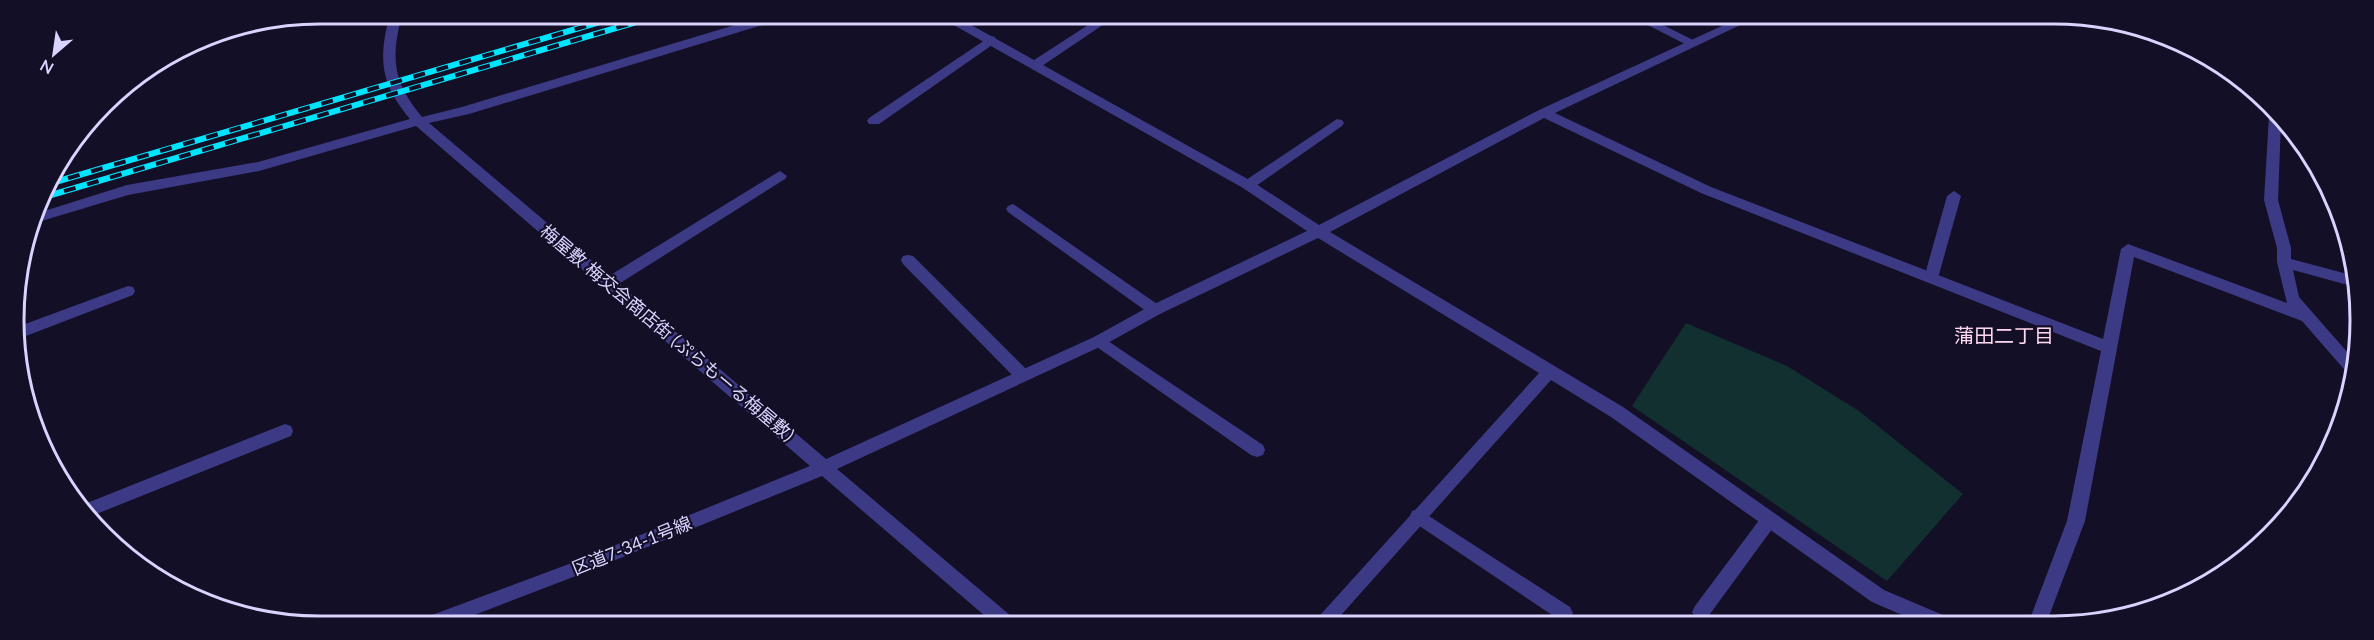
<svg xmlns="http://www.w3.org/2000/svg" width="2374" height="640" font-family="Lato,'Noto Sans JP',sans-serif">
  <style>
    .green { fill: #12302f }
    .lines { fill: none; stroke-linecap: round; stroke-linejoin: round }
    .service { fill: #3d3a85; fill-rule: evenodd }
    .minor { fill: #3d3a85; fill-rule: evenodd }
    .rail-casing { stroke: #00e5ff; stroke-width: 6 }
    .rail { stroke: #130f26; stroke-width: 4; stroke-dasharray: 12; stroke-linecap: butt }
    .labels { text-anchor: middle; stroke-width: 4.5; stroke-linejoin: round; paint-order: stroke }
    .street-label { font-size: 18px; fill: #d9d4ff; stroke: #130f26 }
    .neighbourhood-label { font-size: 20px; fill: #ffd6f0; stroke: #130f26 }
    .rim { fill: none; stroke: #d9d4ff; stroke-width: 3 }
  </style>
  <rect width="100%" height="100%" fill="#130f26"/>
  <polygon class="green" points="1686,323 1787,366 1859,411 1963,494 1887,581 1632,406"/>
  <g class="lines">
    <g class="service">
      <polygon points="1102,16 1116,16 1039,68 1031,68 1029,65 1031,62"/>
      <polygon points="1634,18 1649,18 1699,43 1693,47 1689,46"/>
      <polygon points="991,36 995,37 995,43 879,124 869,124 867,121 869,118"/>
      <polygon points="1337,119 1342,120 1344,123 1342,126 1253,188 1243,188 1241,185 1243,182"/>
      <polygon points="780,171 787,176 785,179 614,287 604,287 602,283 604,279"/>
      <polygon points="1954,191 1961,196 1938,278 1931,283 1924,278 1947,196"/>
      <polygon points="1013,204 1160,306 1162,310 1160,314 1150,314 1008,212 1006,209 1008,206"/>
      <polygon points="908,255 913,256 1029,372 1031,376 1029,380 1017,380 903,264 901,260 903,256"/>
      <polygon points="128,286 133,287 135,291 133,295 18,339 17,327"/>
      <polygon points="1099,335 1263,445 1265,450 1263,455 1257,457 1251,455 1094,345 1091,341 1094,337"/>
      <polygon points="285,424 291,426 293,431 291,436 89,517 77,507"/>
      <polygon points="1418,509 1570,607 1573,613 1570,619 1564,621 1558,619 1412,521 1410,516 1412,511"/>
      <polygon points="1769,513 1775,515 1778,520 1775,525 1707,618 1701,620 1695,618 1692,612 1695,606 1763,515"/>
    </g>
    <path class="minor" d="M390,14h12c-11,44 -10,67 20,103l40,-10 306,-92h19l-2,3 -316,96 -40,9 397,336 268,-122 56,-31 157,-75 -64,-43 -300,-169 -2,-3h14l298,166 66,43 220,-115 200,-92h16l-200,95 156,74 392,152 18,-90 7,-5 159,59 -10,-41v-14l-13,-48 5,-84 3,-3 9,9 -3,78 13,48v11l64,17v11l-62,-17 6,27 56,64v17l-5,-2 -48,-55 -168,-64 -49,264 -39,103h-18l39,-103 34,-170 -400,-158 -157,-75 -214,114 293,175 261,183 66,28 3,6h-30l-51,-22 -261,-185 -60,-37 -217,243h-21l226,-250 -221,-135 -158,76 -56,31 -267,124 174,147 3,6h-22l-170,-146 -241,98 -122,47h-30l3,-6 137,-51 241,-98 -394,-340 -157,45 -131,24 -93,28 3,-10 89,-28 131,-23 152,-43c-30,-36 -32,-60 -20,-105z"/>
    <defs>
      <g id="rail">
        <polyline points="45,185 627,14"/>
        <polyline points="41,198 660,15"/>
      </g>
    </defs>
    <use href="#rail" class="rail-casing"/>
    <use href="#rail" class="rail"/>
  </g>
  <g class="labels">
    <g class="street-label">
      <text transform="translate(667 333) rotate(40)" y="6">梅屋敷 梅交会商店街 (ぷらもーる梅屋敷)</text>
      <text transform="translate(632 546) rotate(-22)" y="6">区道7-34-1号線</text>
    </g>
    <g class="neighbourhood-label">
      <text x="2004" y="343">蒲田二丁目</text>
    </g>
  </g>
  <path d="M0 0H2374V640H0ZM320 24H2054A296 296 0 0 1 2350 320V320A296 296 0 0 1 2054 616H320A296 296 0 0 1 24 320V320A296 296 0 0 1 320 24Z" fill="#130f26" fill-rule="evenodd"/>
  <path class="rim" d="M320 24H2054A296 296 0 0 1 2350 320V320A296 296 0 0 1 2054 616H320A296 296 0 0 1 24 320V320A296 296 0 0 1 320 24Z"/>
  <g transform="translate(54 54) rotate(209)" stroke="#130f26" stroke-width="4.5" paint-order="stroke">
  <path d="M0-4.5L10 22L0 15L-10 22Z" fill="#d9d4ff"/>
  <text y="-9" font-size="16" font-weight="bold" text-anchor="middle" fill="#d9d4ff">N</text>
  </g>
</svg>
